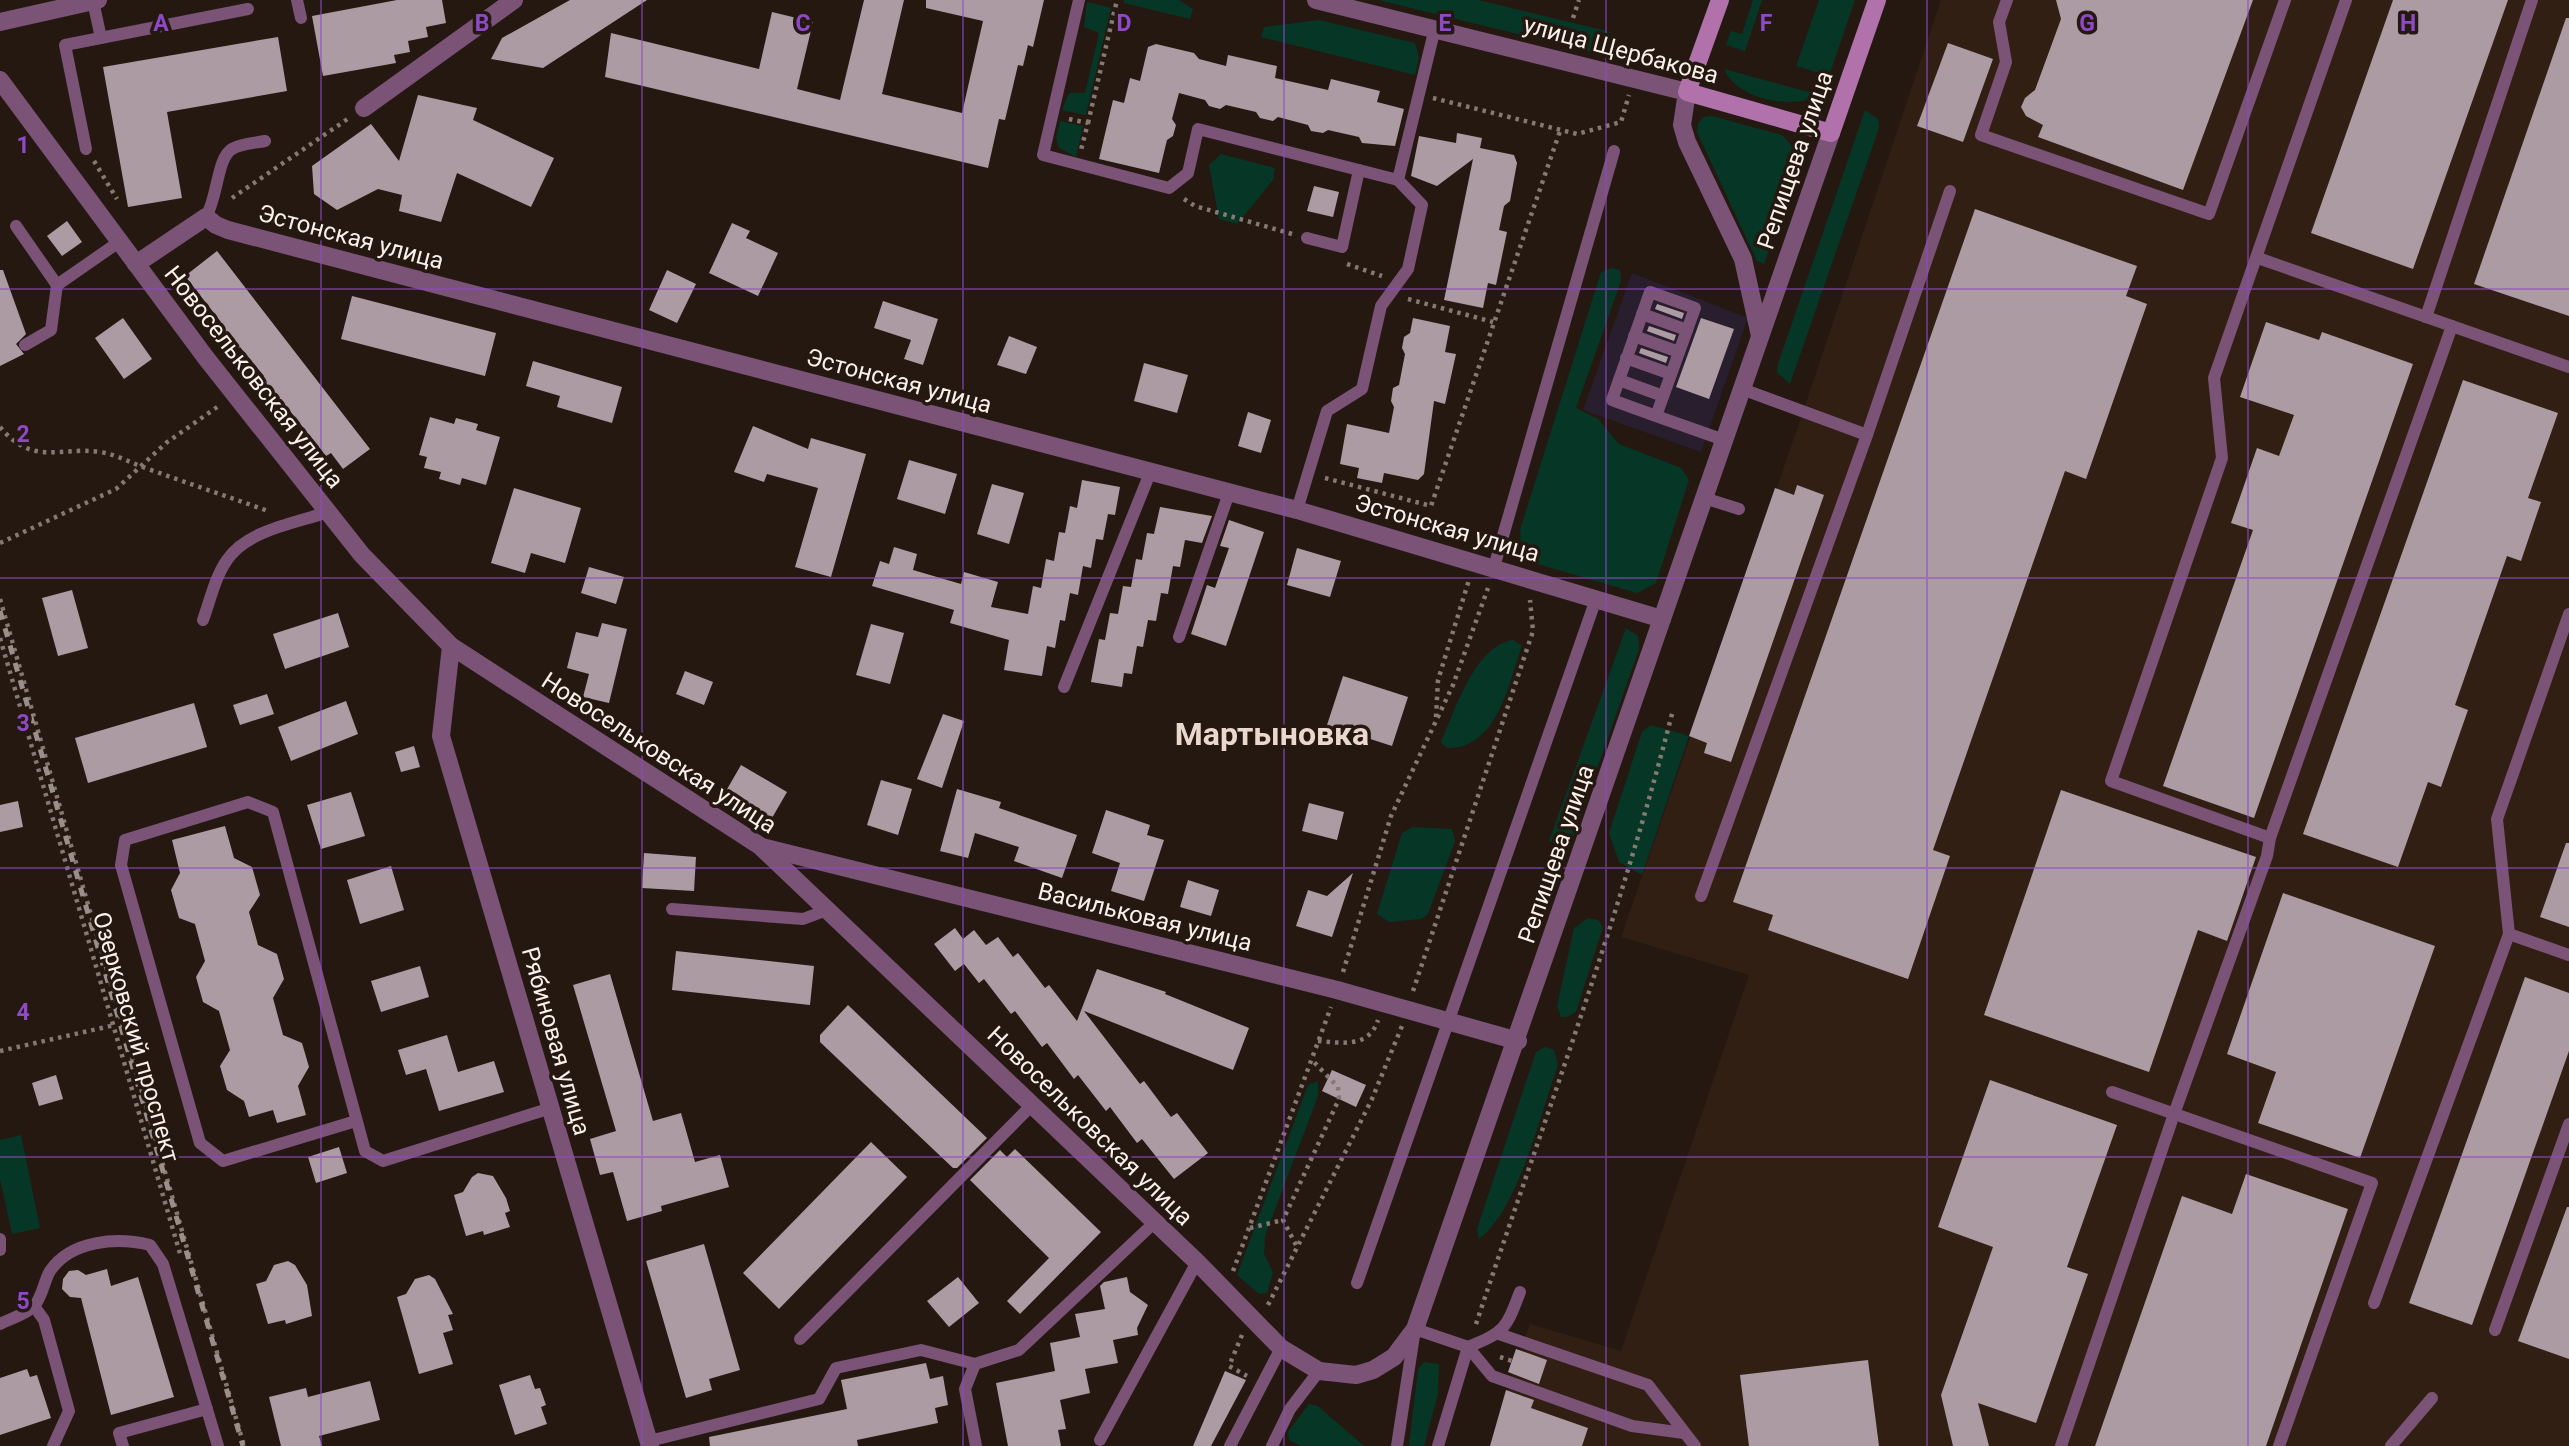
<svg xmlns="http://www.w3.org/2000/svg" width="2569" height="1446" font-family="Roboto,sans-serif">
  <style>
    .commercial { fill: #281e2d }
    .built { fill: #311f14 }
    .green { fill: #063626 }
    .building { fill: #ad9ba4 }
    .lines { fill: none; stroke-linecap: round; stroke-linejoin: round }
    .path { stroke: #847973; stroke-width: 4.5; stroke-dasharray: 3.5 5; stroke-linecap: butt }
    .lane { stroke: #7a5377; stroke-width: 12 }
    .street { stroke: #7a5377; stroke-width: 18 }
    .secondary { stroke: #b172ac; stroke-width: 18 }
    .rail { stroke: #9a9089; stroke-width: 5; stroke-dasharray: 9 9; stroke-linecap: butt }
    .grid { fill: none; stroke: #8e4ac6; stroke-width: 2; stroke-opacity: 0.55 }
    .labels { text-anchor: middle; stroke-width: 7; stroke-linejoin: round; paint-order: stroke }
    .street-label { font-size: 24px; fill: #faf1eb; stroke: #251811 }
    .district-label { font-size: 32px; font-weight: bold; fill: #ead8ce; stroke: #251811 }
    .grid-label { font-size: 23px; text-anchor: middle; font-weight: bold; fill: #8e4ac6; stroke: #251811; stroke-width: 7; stroke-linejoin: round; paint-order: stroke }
  </style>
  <rect width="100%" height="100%" fill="#251811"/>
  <polygon class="commercial" points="1632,273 1748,318 1701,452 1583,410"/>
  <polygon class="built" points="1941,0 2569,0 2569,1446 1490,1446 1513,1373 1508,1372 1516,1349 1520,1350 1530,1324 1621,1351 1749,975 1621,937 1803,412"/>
  <g class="green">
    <polygon points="1124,0 1179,0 1193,9 1190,19 1124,3"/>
    <polygon points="1378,0 1478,0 1607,31 1618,41 1624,60"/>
    <polygon points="1753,0 1762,0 1745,51 1726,45 1731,31 1742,34"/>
    <polygon points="1819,0 1855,0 1829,76 1796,66"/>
    <polygon points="1087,2 1111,8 1086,115 1062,110 1069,93 1085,93 1099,33 1084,27"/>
    <polygon points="1319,20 1415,43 1419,57 1415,75 1261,37 1264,27"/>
    <path d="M1724,69l96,26c-27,15 -83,5 -96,-26z"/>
    <polygon points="1865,110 1878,119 1879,128 1790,384 1777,372 1778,364"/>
    <polygon points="1712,116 1782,135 1797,151 1796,174 1764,264 1757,261 1697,132 1698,123 1704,117"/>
    <polygon points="1060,121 1083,126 1076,157 1059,148 1056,138"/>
    <polygon points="1221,154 1275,168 1273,180 1237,224 1219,219 1209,165"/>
    <polygon points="1611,268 1620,270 1621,281 1576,408 1598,419 1619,444 1681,468 1689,480 1656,583 1637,593 1531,562 1521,552 1520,530 1601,272"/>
    <polygon points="1626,628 1638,636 1639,649 1569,849 1549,841"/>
    <path d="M1513,640l9,6c-14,38 -24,103 -75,102l-6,-6c14,-31 33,-96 72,-102z"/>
    <polygon points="1651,725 1689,736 1642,875 1619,862 1609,833 1642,732"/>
    <polygon points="1413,827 1452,829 1455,841 1428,914 1421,919 1389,922 1377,914 1402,833"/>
    <polygon points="1588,918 1598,920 1603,927 1576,1012 1567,1017 1561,1017 1557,1006 1574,928"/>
    <path d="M1545,1047l9,3 4,15c-17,47 -40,146 -79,174l-2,-10 59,-177z"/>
    <polygon points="1318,1081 1318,1096 1265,1236 1264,1254 1273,1272 1267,1293 1259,1294 1237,1275 1308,1085"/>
    <polygon points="21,1135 40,1228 12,1234 0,1179 0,1140"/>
    <polygon points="1424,1362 1439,1364 1438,1394 1424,1446 1409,1446 1418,1369"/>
    <polygon points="1309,1404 1318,1406 1364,1446 1301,1446 1289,1440 1288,1432"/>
  </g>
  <g class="building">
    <polygon points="397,0 442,0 446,23 426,27 428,37 408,41 410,52 394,55 396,63 323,76 312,16"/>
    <polygon points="570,0 647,0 543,68 491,59 502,38"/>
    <polygon points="864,0 904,0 882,94 962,113 983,21 926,8 926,0 1044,0 1033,47 1028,45 1023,66 1018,65 1005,120 999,119 988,168 605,77 611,33 759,69 772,12 813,22 797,89 840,100"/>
    <polygon points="2056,0 2253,0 2183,190 2038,137 2043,125 2026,116 2021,107 2025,98 2035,90 2061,19"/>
    <polygon points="2393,0 2508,0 2413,269 2311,233"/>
    <polygon points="2566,18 2569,18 2569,316 2474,284"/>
    <polygon points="278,37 287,91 167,112 182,198 128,207 103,67"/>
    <polygon points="1948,43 1993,59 1963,142 1917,126"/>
    <polygon points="1156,44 1194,53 1199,59 1226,66 1228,55 1277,66 1275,78 1328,90 1331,79 1380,91 1377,102 1404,109 1395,146 1362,143 1359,137 1328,130 1323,133 1311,131 1308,125 1278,117 1273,121 1260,118 1256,112 1226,105 1220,109 1209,106 1205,100 1179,93 1172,119 1176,125 1173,136 1167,140 1159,173 1099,159 1113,100 1124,103 1130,78 1140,81 1148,47"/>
    <polygon points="418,95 477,108 473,120 554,158 531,207 457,173 441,222 399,211 402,195 378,189 337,210 314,194 312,166 371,124 399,161"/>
    <polygon points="1457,133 1482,138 1480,148 1514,155 1517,163 1510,201 1504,206 1499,230 1507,232 1496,285 1488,283 1483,308 1444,300 1473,159 1437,186 1411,176 1419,136 1456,143"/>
    <polygon points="1314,186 1339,192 1333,217 1307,211"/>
    <polygon points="1975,209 2137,266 2126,296 2147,304 2086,479 2065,471 1933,850 1950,856 1908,979 1768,930 1773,915 1733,902"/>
    <polygon points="67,221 82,242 62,256 47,236"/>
    <polygon points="732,223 750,231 746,238 778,253 758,296 709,273"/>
    <polygon points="217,251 370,449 343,469 331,453 326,456 282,401 278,404 259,380 264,376 240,347 236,350 217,326 221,322 185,276"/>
    <polygon points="0,270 3,270 26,334 16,344 24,354 0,366"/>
    <polygon points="667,270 696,284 677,323 649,310"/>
    <polygon points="352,296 496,333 485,376 341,339"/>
    <polygon points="883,301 938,319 923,365 904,359 911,340 874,328"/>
    <polygon points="1657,304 1684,313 1682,319 1655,309"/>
    <polygon points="123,318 152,359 124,379 95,338"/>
    <polygon points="1413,318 1450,326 1445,352 1456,354 1445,404 1434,401 1424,474 1418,480 1384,473 1382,483 1357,478 1359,468 1340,464 1347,424 1389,433 1394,407 1391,401 1393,388 1399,385 1405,354 1402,348 1404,337 1410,333"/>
    <polygon points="1701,318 1734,329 1709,399 1676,387"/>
    <polygon points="2266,322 2319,340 2322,332 2413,364 2254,818 2163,786 2253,530 2231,523 2257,448 2279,456 2294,415 2240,397"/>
    <polygon points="1649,326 1676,335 1674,341 1647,331"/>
    <polygon points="1009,336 1037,347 1026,374 997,365"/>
    <polygon points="1641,348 1668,357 1666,363 1639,353"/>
    <polygon points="533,361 622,387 612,423 557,407 560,396 526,386"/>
    <polygon points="1144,363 1188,375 1177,413 1134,401"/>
    <polygon points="2463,380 2558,413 2528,498 2541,502 2521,561 2507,556 2455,705 2468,710 2441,787 2428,782 2398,867 2303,834"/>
    <polygon points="1248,412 1271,420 1261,453 1238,446"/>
    <polygon points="430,417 454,424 456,418 478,424 476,430 500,437 486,485 462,478 460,485 439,479 441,472 424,468 427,457 419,455"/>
    <polygon points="753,426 808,449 811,438 866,454 831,577 795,567 818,488 767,474 764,482 734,472"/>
    <polygon points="909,460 957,474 945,514 897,499"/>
    <polygon points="1082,480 1120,487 1115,515 1108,514 1103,540 1096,539 1091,568 1083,566 1078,595 1070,593 1065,621 1060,620 1055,648 1047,646 1042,676 1004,670 1009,640 950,623 954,610 872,586 880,561 889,564 894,547 917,554 913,570 961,584 964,572 998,582 991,607 1028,614 1033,586 1041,588 1046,559 1054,561 1059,532 1065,533 1070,506 1077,508"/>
    <polygon points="992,484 1024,493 1009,544 977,534"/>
    <polygon points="1797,485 1824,495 1731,762 1704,753 1707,743 1689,736 1775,488 1794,495"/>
    <polygon points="514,488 581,508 565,563 531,553 525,573 491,563"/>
    <polygon points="1160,507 1212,516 1202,543 1185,540 1180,567 1173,566 1168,594 1161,593 1156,621 1148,620 1143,647 1137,646 1132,674 1124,673 1122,687 1091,682 1099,639 1105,640 1110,613 1118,614 1123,586 1131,587 1136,559 1142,560 1147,533 1154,534"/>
    <polygon points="1229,520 1264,532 1226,646 1191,634 1207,585 1215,588 1229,548 1220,546"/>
    <polygon points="1297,548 1341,561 1330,597 1287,585"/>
    <polygon points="589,567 624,577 616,604 581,593"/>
    <polygon points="72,590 88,648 58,656 42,598"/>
    <polygon points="338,613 349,647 285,669 273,634"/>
    <polygon points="602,623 627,629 609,703 583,697 589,674 567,668 576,632 598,637"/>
    <polygon points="871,624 904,633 890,684 856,675"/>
    <polygon points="685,671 713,682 704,705 676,694"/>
    <polygon points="1343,676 1408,697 1392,746 1327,725"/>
    <polygon points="267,694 274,714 240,725 233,705"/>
    <polygon points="346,701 358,734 291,761 278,727"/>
    <polygon points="194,703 207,747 88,783 75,738"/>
    <polygon points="943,714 964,721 942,788 917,779"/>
    <polygon points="414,746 420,767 401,772 395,752"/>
    <polygon points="741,765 787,792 772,818 726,791"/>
    <polygon points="881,780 912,789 898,835 867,825"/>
    <polygon points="957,789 1001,802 999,808 1077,835 1062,878 1014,861 1019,847 975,833 968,858 940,851"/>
    <polygon points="2061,790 2256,857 2227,941 2198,930 2149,1072 1984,1015"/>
    <polygon points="351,792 365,836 321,849 307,805"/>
    <polygon points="18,801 23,827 0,832 0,805"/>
    <polygon points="1309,803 1344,812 1337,840 1302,831"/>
    <polygon points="1106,810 1150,825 1147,835 1164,840 1144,901 1111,891 1120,863 1092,853"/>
    <polygon points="225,826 234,858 252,867 260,895 249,912 258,945 277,954 284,979 273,998 283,1035 302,1043 309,1067 298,1086 306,1115 277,1123 273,1110 249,1117 244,1101 227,1090 220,1066 230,1050 219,1011 203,1002 196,977 205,961 195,924 179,918 171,890 180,873 172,840"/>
    <polygon points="2566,843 2569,843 2569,927 2540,917"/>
    <polygon points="644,853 696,857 694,891 642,888"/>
    <polygon points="391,866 404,910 360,924 347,880"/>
    <polygon points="1353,873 1332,937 1296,926 1308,890 1327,896"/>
    <polygon points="1188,880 1219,890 1211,916 1180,907"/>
    <polygon points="2283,893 2435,946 2360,1158 2258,1123 2276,1072 2227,1054"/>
    <polygon points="955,928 963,939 974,930 986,945 998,937 1013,957 1018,953 1045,988 1049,985 1077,1021 1097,969 1166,992 1165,994 1249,1028 1233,1070 1084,1011 1140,1084 1144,1081 1171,1117 1177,1113 1208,1153 1174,1179 1142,1139 1137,1143 1110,1107 1106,1111 1078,1075 1074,1079 1047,1043 1042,1047 1015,1011 1011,1014 984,979 979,983 964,964 955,971 934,944"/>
    <polygon points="676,951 814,966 810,1005 672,990"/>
    <polygon points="420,966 429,997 381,1012 371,981"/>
    <polygon points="610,974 653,1121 681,1113 695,1162 720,1155 729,1187 661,1206 662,1211 627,1221 613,1172 600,1175 590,1139 616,1131 573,985"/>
    <polygon points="2525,977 2569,993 2569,1051 2472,1325 2409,1303"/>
    <polygon points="848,1005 987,1138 957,1168 953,1168 820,1042 820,1035"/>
    <polygon points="447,1035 458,1072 494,1061 504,1092 439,1111 426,1069 406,1075 398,1050"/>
    <polygon points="1332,1070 1366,1085 1356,1107 1322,1091"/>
    <polygon points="56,1075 63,1099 39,1106 32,1083"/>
    <polygon points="1990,1080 2117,1125 2067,1267 2088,1274 2036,1423 1978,1403 1989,1446 1953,1446 1941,1395 1993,1247 1938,1227"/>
    <polygon points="871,1142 907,1177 779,1309 743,1273"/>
    <polygon points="339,1147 347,1173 316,1183 308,1157"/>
    <polygon points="1015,1149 1101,1232 1020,1314 1007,1301 1049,1258 970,1180 1000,1150 1007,1157"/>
    <polygon points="478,1173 493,1176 506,1198 510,1211 505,1213 510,1227 484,1235 483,1231 466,1236 454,1195 463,1192 472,1177"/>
    <polygon points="2246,1174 2348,1209 2266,1446 2095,1446 2182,1196 2232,1214"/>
    <polygon points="2567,1207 2569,1207 2569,1359 2518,1341"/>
    <polygon points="704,1244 740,1370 709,1379 712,1390 686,1398 646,1261"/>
    <polygon points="288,1261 295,1265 307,1285 312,1316 286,1324 285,1320 268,1324 256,1284 266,1281 274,1265"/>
    <polygon points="107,1269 111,1286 138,1277 174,1397 111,1415 81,1298 70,1297 62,1289 63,1279 69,1271 78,1270 86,1275"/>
    <polygon points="429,1275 435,1279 453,1314 448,1315 453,1330 443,1333 453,1364 419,1374 397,1297 406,1294 415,1279"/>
    <polygon points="958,1277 979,1303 949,1327 927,1301"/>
    <polygon points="1127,1277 1130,1292 1148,1305 1137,1328 1138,1335 1113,1340 1118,1363 1085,1369 1090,1393 1060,1400 1066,1429 1058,1430 1061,1446 1008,1446 996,1383 1055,1371 1050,1343 1080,1337 1075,1314 1105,1309 1100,1286 1104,1282"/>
    <polygon points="1516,1349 1547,1360 1539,1384 1508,1372"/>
    <polygon points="1868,1360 1879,1446 1749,1446 1740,1375"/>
    <polygon points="926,1363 930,1379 943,1376 948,1405 935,1408 938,1423 857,1440 858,1446 710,1446 709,1437 847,1409 841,1380"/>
    <polygon points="27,1369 30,1377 37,1375 51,1418 0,1435 0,1378"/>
    <polygon points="1225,1371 1246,1380 1211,1446 1193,1446"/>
    <polygon points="530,1375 535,1389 540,1388 546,1405 541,1407 547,1424 515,1435 499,1385"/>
    <polygon points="370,1381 380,1420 319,1436 322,1446 281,1446 269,1397 306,1388 308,1397"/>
    <polygon points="1506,1390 1534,1400 1531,1408 1588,1428 1582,1446 1490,1446"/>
  </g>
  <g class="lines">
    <g class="path">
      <polyline points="1573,18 1579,0"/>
      <polyline points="1433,98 1577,134 1621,122 1629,95"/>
      <polyline points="1069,119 1088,123 1081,150"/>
      <polyline points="1088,123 1117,0"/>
      <polyline points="94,161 117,199"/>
      <polyline points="232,198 349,118"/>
      <polyline points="1184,199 1195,206 1292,234"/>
      <polyline points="1347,264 1382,276"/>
      <polyline points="1408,299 1493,322"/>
      <path d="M0,427c33,40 60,19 100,25 18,3 33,12 51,18 39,14 78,27 117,41"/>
      <polyline points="1325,478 1431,506 1560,131"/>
      <polyline points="0,543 116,489 166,443 220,405"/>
      <polyline points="0,599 244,1446"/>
      <polyline points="0,638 181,1257"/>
      <polyline points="1436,717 1438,680 1469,580"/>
      <polyline points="1343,972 1391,816 1453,685 1488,588"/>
      <polyline points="1413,991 1533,631 1530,600"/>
      <path d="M1318,1041c25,2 51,7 60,-21"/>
      <polyline points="0,1051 115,1025"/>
      <polyline points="1250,1228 1283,1220"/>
      <polyline points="1296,1245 1283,1220 1339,1099 1338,1087 1311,1059"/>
      <polyline points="1233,1271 1331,1007"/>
      <polyline points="1268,1305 1372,1099 1402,1026"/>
      <path d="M1476,1324c68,-204 144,-406 197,-614"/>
      <polyline points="1242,1335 1229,1366 1247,1376"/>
      <polyline points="1500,1357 1512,1361"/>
    </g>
    <g class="lane">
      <polyline points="297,0 301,18"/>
      <polyline points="1079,0 1043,155 1169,188 1188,173 1198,129 1398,180"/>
      <polyline points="2007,0 1999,22 2006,62 1981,135 2209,214 2285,0"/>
      <polyline points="2346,0 2214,378 2222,458 2111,781 2270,838 2452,326"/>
      <polyline points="93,1 101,38"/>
      <polyline points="86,149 65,45 248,9"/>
      <path d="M206,217c12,-21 11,-59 26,-68 8,-5 23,-6 33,-8"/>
      <polyline points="16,226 57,285"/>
      <polyline points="1307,238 1342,247 1359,170"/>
      <polyline points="2258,258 2569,367"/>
      <polyline points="1642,314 1687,330"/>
      <polyline points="2426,317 2532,0"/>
      <polyline points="1634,336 1679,352"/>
      <polyline points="25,345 51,330 57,285 119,242"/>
      <polyline points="1626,358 1671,374"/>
      <polyline points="1619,380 1663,396"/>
      <polyline points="1742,389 1867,435 1950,191"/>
      <polyline points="1656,416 1612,400 1650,292 1695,308 1656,416 1724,440"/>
      <polyline points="1704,498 1739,509"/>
      <polyline points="1297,510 1327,411 1362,389 1381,306 1408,269 1422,205 1398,180 1435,28"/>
      <polyline points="1494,567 1614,151"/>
      <polyline points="2569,614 2497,819 2509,934 2569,955"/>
      <path d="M203,620c7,-19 12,-43 24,-60 20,-30 69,-37 101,-48"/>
      <polyline points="1179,637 1229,493"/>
      <polyline points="1064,687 1150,473"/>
      <polyline points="1701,896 1867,435"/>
      <polyline points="672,909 803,919 827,910"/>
      <polyline points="2112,1092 2372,1183 2279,1446"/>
      <polyline points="356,1121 223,1161 200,1143 121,865 125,840 248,802 273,812 365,1151 383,1161 551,1108"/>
      <polyline points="0,1239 0,1250"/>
      <polyline points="1357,1283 1596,599"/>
      <path d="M1520,1292c-14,37 -15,40 -52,55l24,29 140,50 52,7"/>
      <polyline points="2374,1303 2509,934"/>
      <polyline points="34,1306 44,1320 69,1411 53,1446"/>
      <path d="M0,1324c9,-5 27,-10 34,-18 8,-8 10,-25 16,-35 21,-31 67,-34 100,-26l13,19 55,182"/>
      <polyline points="2495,1330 2569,1124"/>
      <polyline points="1499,1334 1648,1385 1695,1446"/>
      <polyline points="800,1339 1032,1105"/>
      <polyline points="1100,1440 1197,1262"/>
      <polyline points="649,1441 819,1399 836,1368 921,1350 975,1364"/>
      <polyline points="123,1446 119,1433 207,1409"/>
      <polyline points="976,1446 965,1389 975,1364 1019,1350 1155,1222"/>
      <polyline points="1230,1446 1281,1348"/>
      <polyline points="1272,1446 1290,1409 1319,1371"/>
      <polyline points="1397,1446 1415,1329 1468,1347 1438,1446"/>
      <polyline points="2061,1446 2174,1114 2267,856 2270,838"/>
      <polyline points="2391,1446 2432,1398"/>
    </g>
    <g class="street">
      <polyline points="1316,0 1687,92 1682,125 1687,142 1743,259 1760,336"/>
      <polyline points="0,22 98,0"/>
      <polyline points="0,80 206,358 362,555 451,646 760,846 1197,1262 1281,1348 1319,1371 1356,1375 1373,1370 1394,1357 1415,1329 1831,133"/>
      <polyline points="364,108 514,0"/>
      <polyline points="136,264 206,217 216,225 228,230 1297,510 1662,619"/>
      <polyline points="451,646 441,736 650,1446"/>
      <polyline points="762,847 1337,990 1518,1041"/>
    </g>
    <polyline class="secondary" points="1720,0 1687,92 1831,133 1877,0"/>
    <polyline class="rail" points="0,611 243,1446"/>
  </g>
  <path class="grid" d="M321,0v1446M642,0v1446M963,0v1446M1284,0v1446M1606,0v1446M1927,0v1446M2248,0v1446M0,289h2569M0,578h2569M0,868h2569M0,1157h2569"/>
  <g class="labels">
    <g class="street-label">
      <text transform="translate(1621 50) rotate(15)" y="8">улица Щербакова</text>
      <text transform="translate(1795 160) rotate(-71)" y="8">Репищева улица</text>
      <text transform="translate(351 237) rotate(15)" y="8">Эстонская улица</text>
      <text transform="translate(254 377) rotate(52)" y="8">Новосельковская улица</text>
      <text transform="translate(899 381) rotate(15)" y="8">Эстонская улица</text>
      <text transform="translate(1447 528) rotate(16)" y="8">Эстонская улица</text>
      <text transform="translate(659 753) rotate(33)" y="8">Новосельковская улица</text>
      <text transform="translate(1556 854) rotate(-71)" y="8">Репищева улица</text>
      <text transform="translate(1145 917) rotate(14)" y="8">Васильковая улица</text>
      <text transform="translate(136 1037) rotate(74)" y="8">Озерковский проспект</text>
      <text transform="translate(556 1041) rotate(74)" y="8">Рябиновая улица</text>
      <text transform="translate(1090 1126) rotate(44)" y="8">Новосельковская улица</text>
    </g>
    <g class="district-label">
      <text x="1272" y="745">Мартыновка</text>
    </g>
  </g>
  <g class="grid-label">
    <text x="161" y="31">A</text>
    <text x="482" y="31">B</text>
    <text x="803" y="31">C</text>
    <text x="1124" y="31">D</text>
    <text x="1445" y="31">E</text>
    <text x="1766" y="31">F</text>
    <text x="2087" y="31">G</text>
    <text x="2408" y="31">H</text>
    <text x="23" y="153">1</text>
    <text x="23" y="442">2</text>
    <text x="23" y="731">3</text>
    <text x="23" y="1020">4</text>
    <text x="23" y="1309">5</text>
  </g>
</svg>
